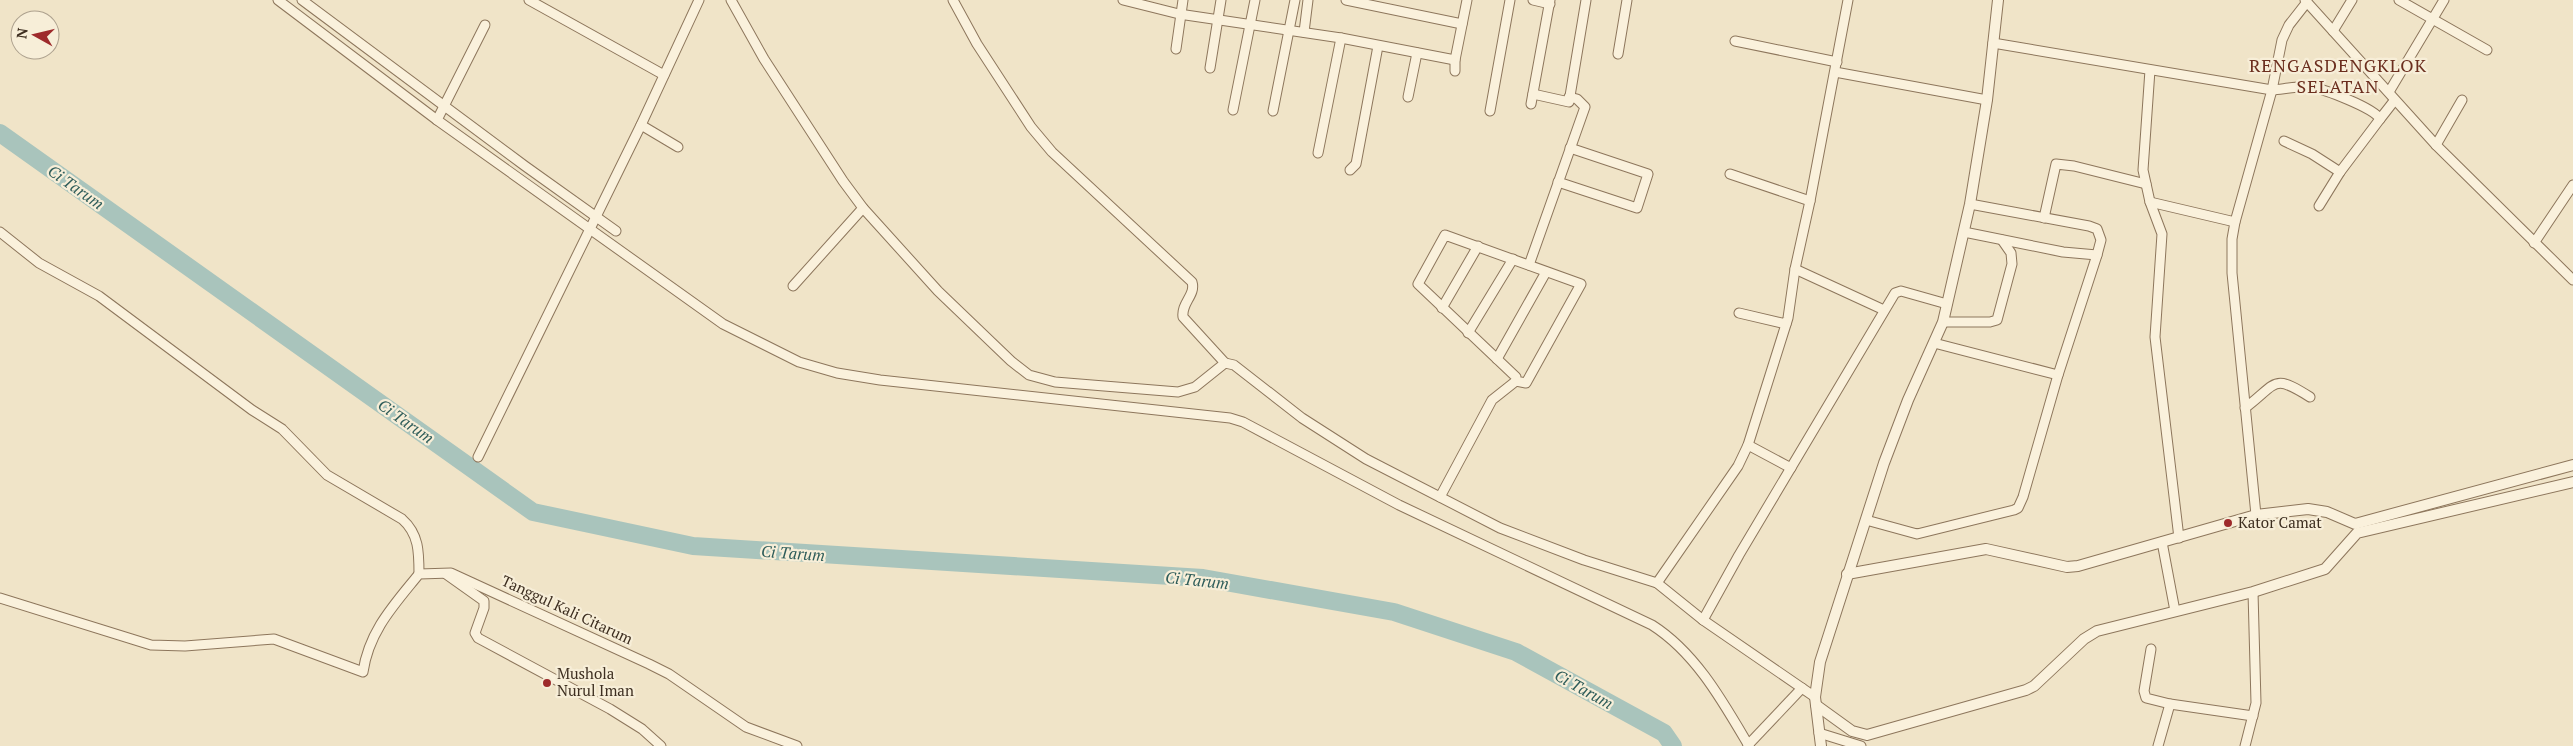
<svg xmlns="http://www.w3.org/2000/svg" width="2573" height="746" font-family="'PT Serif',serif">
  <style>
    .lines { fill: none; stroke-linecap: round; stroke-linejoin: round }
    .river { stroke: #a9c4bc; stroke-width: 18 }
    .minor-casing { stroke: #8d765c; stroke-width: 11 }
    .tertiary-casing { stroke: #8d765c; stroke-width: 12 }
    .minor { stroke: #faf1dc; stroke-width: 9 }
    .tertiary { stroke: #faf1dc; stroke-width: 10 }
    .poi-dot { fill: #9e2a2b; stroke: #f7eed8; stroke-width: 2 }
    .labels { text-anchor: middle; stroke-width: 4.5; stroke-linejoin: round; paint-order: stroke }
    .poi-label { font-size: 15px; fill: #3d2e20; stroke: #f7eed8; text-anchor: start }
    .street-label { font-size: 15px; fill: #3d2e20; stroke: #f7eed8 }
    .water-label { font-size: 16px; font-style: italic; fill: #2f5d5a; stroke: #f7eed8 }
    .quarter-label { font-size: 18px; letter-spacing: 1px; fill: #6b2e1e; stroke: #f7eed8 }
  </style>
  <rect width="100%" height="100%" fill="#f0e4c8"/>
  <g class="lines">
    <polyline class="river" points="0,133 533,512 693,546 1203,578 1394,612 1516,652 1664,733 1673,746"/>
    <defs>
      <g id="minor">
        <path d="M278,0l159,120 286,204 76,38 38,11 43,7 350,38 13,4 156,83 253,120c44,28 71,77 97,121"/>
        <polyline points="302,0 525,166 616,231"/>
        <polyline points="529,0 664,75"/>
        <polyline points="731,0 764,59 843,181 863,208 938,291 1011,361 1029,375 1055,382 1178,392 1195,387 1225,363 1234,365 1302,418 1366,459 1500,528 1584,560 1657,583 1703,620 1815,697"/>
        <path d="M953,0l24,44 54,83 21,25 140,130c4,13 -11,21 -9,35l42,46"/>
        <polyline points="1123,0 1179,14 1341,38 1455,60"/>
        <polyline points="1346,0 1462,24"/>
        <polyline points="1533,0 1550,4"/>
        <polyline points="2305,0 2436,145 2573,280"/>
        <polyline points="2399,0 2487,50"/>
        <polyline points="2333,31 2352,0"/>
        <polyline points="1304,32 1308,0"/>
        <polyline points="1735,41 1837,62"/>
        <path d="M1993,43l279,47c12,-1 26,-4 39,-3 13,2 63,21 69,32l14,-18"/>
        <polyline points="1176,49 1183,0"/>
        <polyline points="1618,54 1627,0"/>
        <polyline points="1210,68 1221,0"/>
        <polyline points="2150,70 2143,170 2150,202 2162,234 2155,337 2179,538"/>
        <polyline points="1455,71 1455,60 1467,0"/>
        <polyline points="1835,72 1987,100"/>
        <polyline points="2389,92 2444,0"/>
        <polyline points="1533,94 1569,102 1586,0"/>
        <polyline points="1408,97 1417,53"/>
        <polyline points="1531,104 1550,0"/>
        <polyline points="1233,110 1255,0"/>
        <polyline points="1273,111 1295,0"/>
        <polyline points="1490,111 1510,0"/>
        <polyline points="437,120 485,25"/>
        <polyline points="641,125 678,147"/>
        <polyline points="2284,141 2312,154 2340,172"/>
        <polyline points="2436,145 2462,100"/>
        <polyline points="1318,153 1341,38"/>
        <polyline points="1350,170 1356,164 1378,46"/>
        <polyline points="1730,174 1810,201"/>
        <polyline points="1558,182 1637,208 1648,174 1570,148"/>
        <polyline points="2150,202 2235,222"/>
        <polyline points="2319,206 2340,172 2380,119"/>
        <polyline points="2044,218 2056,164 2074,166 2146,184"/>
        <path d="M0,232l39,31 60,33 153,114 30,19 45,46 75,44c17,15 17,33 17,55"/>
        <polyline points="1964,232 2063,252 2097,255"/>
        <polyline points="2534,243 2573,185"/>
        <polyline points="1529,265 1585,107 1577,99 1569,97"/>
        <polyline points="1795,269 1884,310"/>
        <polyline points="793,286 863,208"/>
        <polyline points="1442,308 1478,246"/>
        <polyline points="1739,313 1786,324"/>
        <polyline points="1943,322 1990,322 1997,320 2012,264 2011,253 2002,240"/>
        <polyline points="1468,333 1513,259"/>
        <polyline points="1934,343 2058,375"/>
        <polyline points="1497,359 1546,272"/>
        <path d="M2245,408c33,-25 27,-35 65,-11"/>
        <polyline points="1748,445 1791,468"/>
        <polyline points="478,457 641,125 699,0"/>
        <polyline points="1440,497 1492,400 1516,381 1516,377 1418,284 1445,235 1581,284 1526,383 1516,381"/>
        <polyline points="2256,515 2232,273 2232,239 2235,222 2272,90 2282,40 2289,25 2307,2"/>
        <polyline points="1866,520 1917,534 2014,510 2018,508 2023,497 2058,375 2097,255 2101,240 2097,229 2089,226 1970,204"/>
        <polyline points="2162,542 2175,611"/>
        <polyline points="446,574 484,601 484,608 475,633 478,638 610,709 642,729 661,746"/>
        <polyline points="1657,583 1738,466 1748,445 1788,318 1795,269 1810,201 1848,0"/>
        <path d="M0,598l151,47 34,1 89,-7 89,33c6,-41 31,-67 56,-98l32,-1 198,91 20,10 77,53 51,19"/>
        <polyline points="1703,620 1739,555 1895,293 1901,291 1947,304"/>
        <polyline points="2151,649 2144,691 2146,698 2170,704 2253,716"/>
        <polyline points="1819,733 1861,746"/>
        <polyline points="1748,745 1802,688"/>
        <polyline points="2158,746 2170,704"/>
        <polyline points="2245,746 2256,703 2253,592"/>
      </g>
      <g id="tertiary">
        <polyline points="1847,574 1986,549 2067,567 2078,566 2256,515 2308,509 2327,512 2355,524 2573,465"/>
        <polyline points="1816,705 1852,731 1867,735 2026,690 2034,686 2084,639 2097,631 2253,592 2325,569 2357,533 2573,482"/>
        <polyline points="1821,746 1815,697 1820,662 1884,463 1908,400 1943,322 1970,204 1987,100 1998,0"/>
      </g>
    </defs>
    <use href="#minor" class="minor-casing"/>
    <use href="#tertiary" class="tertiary-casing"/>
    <use href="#minor" class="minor"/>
    <use href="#tertiary" class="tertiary"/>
  </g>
  <g class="poi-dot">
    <circle cx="2228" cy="523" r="5"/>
    <circle cx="547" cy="683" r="5"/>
  </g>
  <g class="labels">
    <g class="poi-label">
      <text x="2238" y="528">Kator Camat</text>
      <text x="557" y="679">Mushola<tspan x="557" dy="17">Nurul Iman</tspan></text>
    </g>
    <g class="street-label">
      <text transform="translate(567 610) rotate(25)" y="5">Tanggul Kali Citarum</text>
    </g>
    <g class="water-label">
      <text transform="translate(76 187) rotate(35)" y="6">Ci Tarum</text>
      <text transform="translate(406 421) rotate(35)" y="6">Ci Tarum</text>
      <text transform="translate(793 553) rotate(4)" y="6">Ci Tarum</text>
      <text transform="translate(1197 580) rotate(6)" y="6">Ci Tarum</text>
      <text transform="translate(1584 689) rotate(29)" y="6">Ci Tarum</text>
    </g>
    <g class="quarter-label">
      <text x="2338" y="72">RENGASDENGKLOK<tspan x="2338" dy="21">SELATAN</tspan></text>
    </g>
  </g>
  <g transform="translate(35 35) rotate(278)"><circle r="24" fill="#f7eed8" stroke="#ada18e"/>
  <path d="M0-4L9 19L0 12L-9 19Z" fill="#9e2a2b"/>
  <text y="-8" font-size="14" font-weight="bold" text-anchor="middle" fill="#3d2e20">N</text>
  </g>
</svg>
